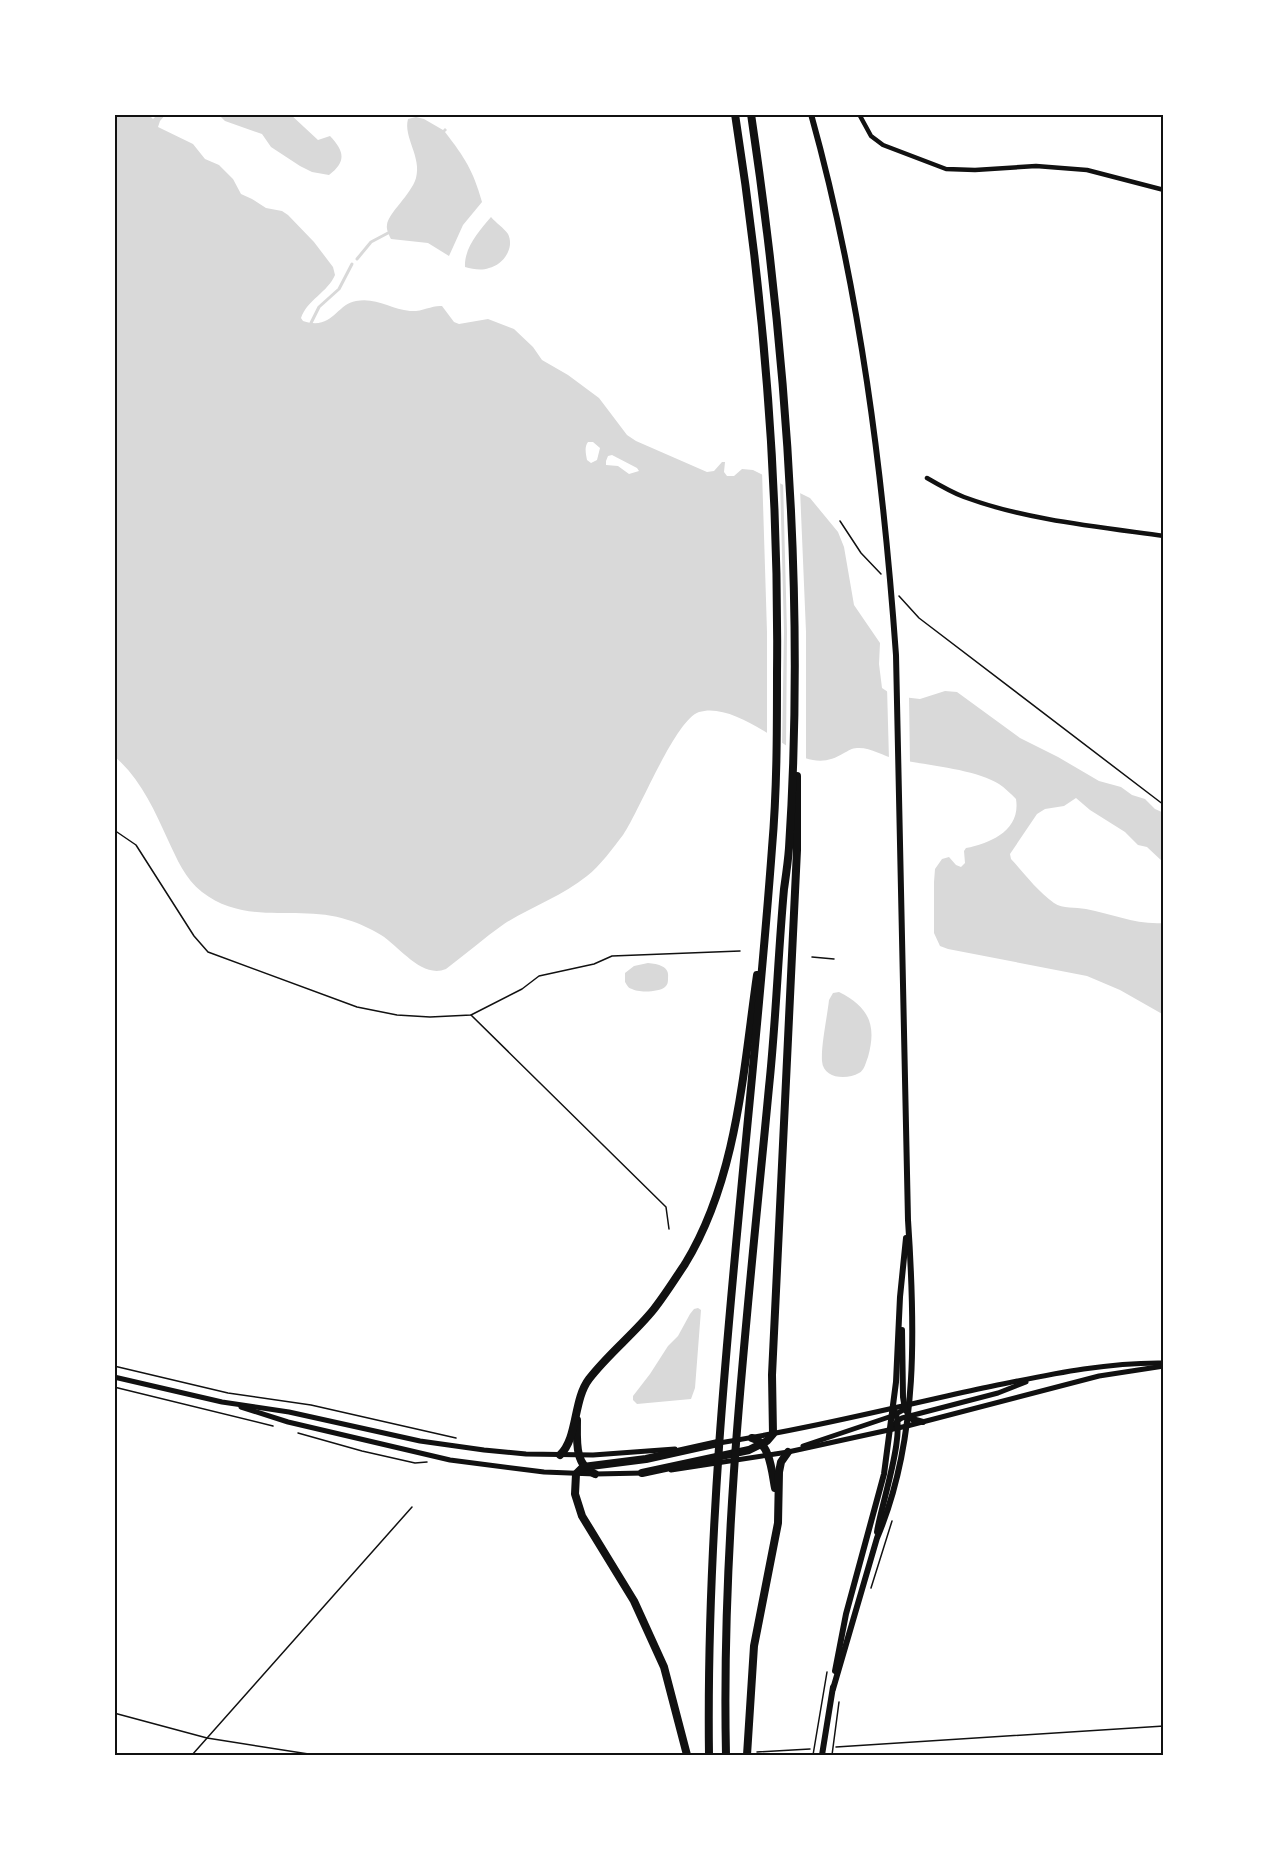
<svg xmlns="http://www.w3.org/2000/svg" width="1278" height="1869" font-family="'PT Sans Narrow',sans-serif">
  <style>
    .water { fill: #d9d9d9; fill-rule: evenodd }
    .pier { fill: #fff }
    .lines { fill: none; stroke-linecap: round; stroke-linejoin: round }
    .stream { stroke: #d9d9d9; stroke-width: 3 }
    .path { stroke: #111; stroke-width: 1.5 }
    .minor { stroke: #111; stroke-width: 4.5 }
    .tertiary { stroke: #111; stroke-width: 5 }
    .secondary { stroke: #111; stroke-width: 6 }
    .motorway { stroke: #111; stroke-width: 8 }
    .neatline { fill: none; stroke: #111; stroke-width: 2 }
  </style>
  <rect width="100%" height="100%" fill="#fff"/>
  <g class="water">
    <path d="M114,114h34l5,5 5,-5h8l-6,7 -2,6 35,17 12,15 14,6 14,14 8,15 11,5 14,9 16,3 6,4 26,27 19,25 2,8c-7,17 -28,25 -34,43l2,3c30,10 33,-17 53,-20 20,-4 35,8 54,10 12,1 22,-6 32,-5l12,16 5,2 29,-5 26,10 19,18 9,13 26,15 31,23 28,37 9,6 71,31 7,-1 8,-9h3l-1,10 3,4h7l8,-7 11,1 57,28 28,34 6,15 10,58 26,38 -1,21 3,24 12,8 26,3 25,-8 12,1 63,46 38,19 41,24 22,6 11,8 13,4 10,10 9,4v50l-17,-16 -9,-2 -13,-13 -35,-22 -14,-12 -12,8 -19,3 -8,5 -27,40 1,5c13,14 26,32 43,44 9,6 21,4 32,6 27,5 50,16 78,14v92l-44,-25 -33,-14 -139,-27 -8,-3 -6,-13v-51l1,-13 7,-10 7,-2 7,8 5,2 4,-4 -1,-12 2,-3c25,-5 55,-18 50,-49 -5,-5 -11,-11 -17,-15 -24,-15 -74,-19 -103,-25 -13,-3 -26,-12 -39,-11 -5,0 -9,3 -13,5 -13,8 -24,10 -39,5 -26,-16 -74,-56 -106,-46 -24,8 -59,98 -76,123 -10,13 -23,31 -36,41 -25,20 -56,31 -83,48 -20,14 -38,30 -58,45 -24,10 -46,-22 -65,-34 -10,-6 -22,-12 -33,-15 -47,-16 -101,7 -146,-28 -17,-13 -25,-33 -34,-52 -14,-31 -28,-62 -54,-84zM588,442h5l7,6 -3,12 -6,3 -4,-3c-1,-6 -3,-13 1,-18zM612,455l25,13 2,3 -10,3 -11,-8 -12,-1v-4l2,-5z"/>
    <path d="M218,114h72l28,26 12,-4c14,15 17,25 -1,39l-17,-3 -12,-6 -29,-19 -9,-13 -37,-13z"/>
    <path d="M416,117l8,2 19,11 2,-2 2,2 -2,2c20,26 28,38 37,70l-19,23 -14,31 -21,-13 -37,-4c-2,-4 -5,-10 -4,-14 1,-12 24,-30 29,-47 6,-21 -13,-41 -8,-59z"/>
    <path d="M491,217c5,6 13,11 17,17 7,14 -5,31 -19,34 -8,3 -16,1 -24,-1 -1,-19 14,-36 26,-50z"/>
    <path d="M648,963c10,1 22,3 20,15 0,4 0,6 -3,9 -5,5 -27,6 -33,2 -4,-1 -5,-4 -7,-7v-9l9,-7z"/>
    <path d="M839,992c30,15 38,33 29,65 -2,5 -4,14 -9,16 -12,7 -36,6 -37,-12 -1,-16 5,-43 7,-61l4,-7z"/>
    <polygon points="698,1308 701,1310 695,1388 691,1399 637,1404 633,1400 633,1396 650,1374 668,1346 678,1336 690,1314 694,1309"/>
  </g>
  <g class="pier">
    <polygon points="762,471 780,480 784,632 782,748 767,738 767,632"/>
    <polygon points="783,481 800,489 806,632 806,762 786,750 787,632"/>
    <polygon points="887,687 895,693 909,695 910,764 889,760"/>
  </g>
  <g class="lines">
    <g class="stream">
      <polyline points="357,259 371,242 388,233"/>
      <polyline points="311,323 319,307 339,289 352,264"/>
    </g>
    <g class="path">
      <polyline points="840,521 861,553 881,574"/>
      <polyline points="899,596 919,618 1164,805"/>
      <polyline points="114,830 136,845 194,936 208,952 357,1007 397,1015 430,1017 471,1015 522,989 539,976 594,964 612,956 740,951"/>
      <polyline points="812,957 834,959"/>
      <polyline points="471,1015 666,1207 669,1229"/>
      <polyline points="114,1366 228,1393 311,1405 456,1438"/>
      <polyline points="114,1387 273,1426"/>
      <polyline points="298,1433 362,1451 415,1463 427,1462"/>
      <polyline points="871,1588 892,1521"/>
      <polyline points="114,1713 207,1738 315,1755"/>
      <polyline points="836,1747 1164,1726"/>
      <polyline points="757,1752 810,1749"/>
      <polyline points="192,1755 412,1507"/>
      <polyline points="813,1755 827,1672"/>
      <polyline points="832,1755 839,1702"/>
    </g>
    <g class="minor">
      <polyline points="859,114 871,136 883,145 946,169 975,170 1036,166 1087,170 1164,190"/>
      <path d="M927,478c12,7 24,14 37,19 62,23 135,30 200,39"/>
    </g>
    <g class="tertiary">
      <polyline points="114,1377 222,1402 289,1412 420,1441 484,1450 526,1454 593,1455 675,1449"/>
      <polyline points="241,1407 288,1422 450,1460 544,1472 595,1474 644,1473"/>
      <polyline points="890,1430 897,1421 902,1418 998,1393 1026,1382"/>
      <path d="M719,1443c89,-14 177,-36 264,-55 60,-12 120,-26 181,-25"/>
      <polyline points="803,1446 892,1416 907,1408"/>
      <polyline points="671,1470 788,1452 907,1426 1099,1376 1164,1366"/>
    </g>
    <g class="secondary">
      <path d="M811,114c49,176 72,359 85,541l12,565c7,105 11,219 -31,318l-44,151"/>
      <polyline points="902,1330 903,1397 905,1409 912,1419 923,1422"/>
      <path d="M877,1532c3,-24 32,-107 16,-123"/>
      <polyline points="835,1671 846,1614 884,1474 896,1382 900,1297 906,1238"/>
      <polyline points="822,1755 833,1687"/>
    </g>
    <g class="motorway">
      <path d="M577,1420c0,19 -3,46 18,54"/>
      <path d="M752,1438c18,4 20,35 23,50"/>
      <path d="M560,1455c18,-17 13,-55 29,-76 19,-25 45,-45 65,-70 11,-14 21,-30 31,-45 52,-85 58,-192 72,-289"/>
      <polyline points="642,1473 749,1450 767,1441 773,1434 772,1375 797,850 797,776"/>
      <polyline points="687,1755 664,1667 634,1601 582,1516 575,1494 576,1474 583,1467 646,1459 718,1443"/>
      <path d="M709,1755c-4,-304 41,-605 63,-907 5,-58 5,-116 5,-174 2,-187 -13,-375 -42,-560"/>
      <path d="M726,1755c-5,-224 22,-446 43,-668 7,-66 9,-132 15,-198 2,-14 4,-27 5,-41 16,-245 -2,-492 -38,-734"/>
      <polyline points="747,1755 754,1646 778,1523 779,1472 781,1462 788,1452"/>
    </g>
  </g>
  <rect width="1278" height="1869" fill="none" stroke="#ffffff" stroke-width="231"/>
  <rect x="116" y="116" width="1046" height="1638" class="neatline"/>
</svg>
